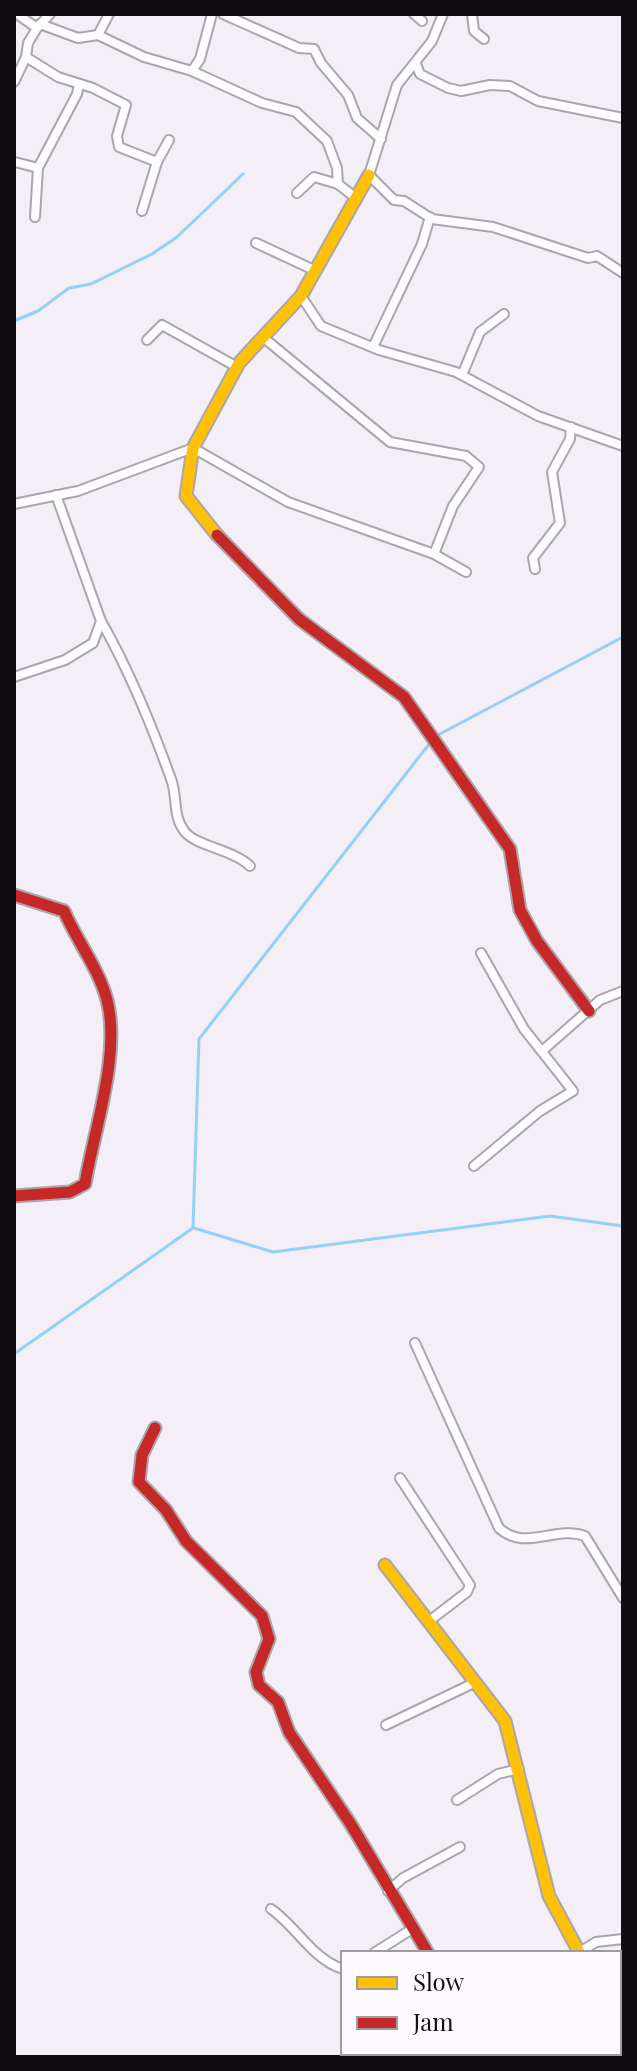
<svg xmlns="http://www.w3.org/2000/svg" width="637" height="2071" font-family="'Playfair Display',serif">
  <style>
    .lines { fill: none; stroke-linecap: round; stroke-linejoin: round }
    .stream { stroke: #94d1fa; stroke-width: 3 }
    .street-casing { stroke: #aaa6ac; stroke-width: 12 }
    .slow-casing { stroke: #aaa6ac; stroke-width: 15 }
    .jam-casing { stroke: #aaa6ac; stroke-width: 15 }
    .street { stroke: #fdfcfe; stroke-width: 8 }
    .slow { stroke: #ffc107; stroke-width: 11 }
    .jam { stroke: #c62828; stroke-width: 11 }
  </style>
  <rect width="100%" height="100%" fill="#f4eef6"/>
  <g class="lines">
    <g class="stream">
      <polyline points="14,321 38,311 69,288 91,284 152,254 177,237 243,174"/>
      <polyline points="438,735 623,637"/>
      <polyline points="194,1228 273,1252 550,1216 623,1226"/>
      <polyline points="14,1354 193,1228 199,1039 430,743"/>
    </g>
    <defs>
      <g id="street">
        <polyline points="17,14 37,28 50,14"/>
        <polyline points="223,14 299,48 314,49 321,63 348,95 357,118 381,139"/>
        <polyline points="414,14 422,21"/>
        <polyline points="443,14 432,41 397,85 369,175 394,200 404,201 432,219 493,227 588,258 597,256 623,273"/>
        <polyline points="472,14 474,31 484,39"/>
        <polyline points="40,24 78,38 98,35 144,57 192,71 262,103 296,112 327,141 337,168 338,184 356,198"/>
        <polyline points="37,28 28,43 26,57 58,77 93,88 126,105 117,136 119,147 157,162 142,211"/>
        <polyline points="98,35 109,14"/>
        <polyline points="416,64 420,74 448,88 461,91 490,85 510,86 538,101 623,118"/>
        <polyline points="192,71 200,59 212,14"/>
        <polyline points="14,82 26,57"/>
        <polyline points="15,162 38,168"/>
        <polyline points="157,162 169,140"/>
        <polyline points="297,193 314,177 338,184"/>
        <polyline points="35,217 38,168 77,94 79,84"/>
        <polyline points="256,243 314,270"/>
        <polyline points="301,296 321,326 379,350 456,372 538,416 623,446"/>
        <polyline points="264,338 390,442 466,456 479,467 453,506 434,554"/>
        <polyline points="147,340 162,325 237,367"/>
        <polyline points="373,347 422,244 430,217"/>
        <polyline points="462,375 480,332 504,314"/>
        <polyline points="14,504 78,491 193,448 288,502 434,554 466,572"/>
        <polyline points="535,569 533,558 560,523 552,472 570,439 571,427"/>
        <path d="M101,621c28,49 51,105 70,158 7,18 1,37 14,53 13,15 47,17 65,34"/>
        <polyline points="14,677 65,660 93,643 101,621 56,495"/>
        <polyline points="542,1051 600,1000 623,991"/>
        <polyline points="474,1166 540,1111 573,1091 524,1029 481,953"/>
        <path d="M415,1343l84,185c26,24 57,-3 86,8l38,62"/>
        <polyline points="400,1478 470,1585 467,1592 428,1622"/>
        <polyline points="386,1725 476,1682"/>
        <polyline points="457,1800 498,1774 519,1769"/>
        <polyline points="388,1891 403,1878 460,1847"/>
        <path d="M271,1909c25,17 42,51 72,60"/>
        <polyline points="374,1953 412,1929"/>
        <polyline points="578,1953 596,1942 623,1939"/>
        <polyline points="619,2018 623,2016"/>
        <polyline points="493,2053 495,2057"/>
        <polyline points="595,2053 597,2057"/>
        <polyline points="563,2057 569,2053"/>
      </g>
      <g id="slow">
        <polyline points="217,535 186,496 193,448 239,363 301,296 369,175"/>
        <polyline points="385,1565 505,1721 549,1896 578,1950"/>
      </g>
      <g id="jam">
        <polyline points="217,535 299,619 404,697 510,849 520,910 537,941 589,1011"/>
        <path d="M14,895l50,16c13,30 35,58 43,89 14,54 -13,130 -22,184l-15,8 -56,4"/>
        <polyline points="155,1428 142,1455 139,1482 166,1510 186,1541 262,1616 269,1639 256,1672 259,1685 278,1702 289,1732 350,1823 428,1953"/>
      </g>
    </defs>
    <use href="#street" class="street-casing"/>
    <use href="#slow" class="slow-casing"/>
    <use href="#jam" class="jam-casing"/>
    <use href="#street" class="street"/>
    <use href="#slow" class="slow"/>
    <use href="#jam" class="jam"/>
  </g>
  <rect width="637" height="2071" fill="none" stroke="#110e13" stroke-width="32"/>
  <rect x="341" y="1951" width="280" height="104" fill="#fdfbfe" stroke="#9f9ca0" stroke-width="2"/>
  <rect x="357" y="1977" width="40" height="12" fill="#ffc107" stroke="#9f9ca0" stroke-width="2"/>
  <text x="413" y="1991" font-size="24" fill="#110e13">Slow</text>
  <rect x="357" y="2017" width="40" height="12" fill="#c62828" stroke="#9f9ca0" stroke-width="2"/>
  <text x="413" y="2031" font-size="24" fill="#110e13">Jam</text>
</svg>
